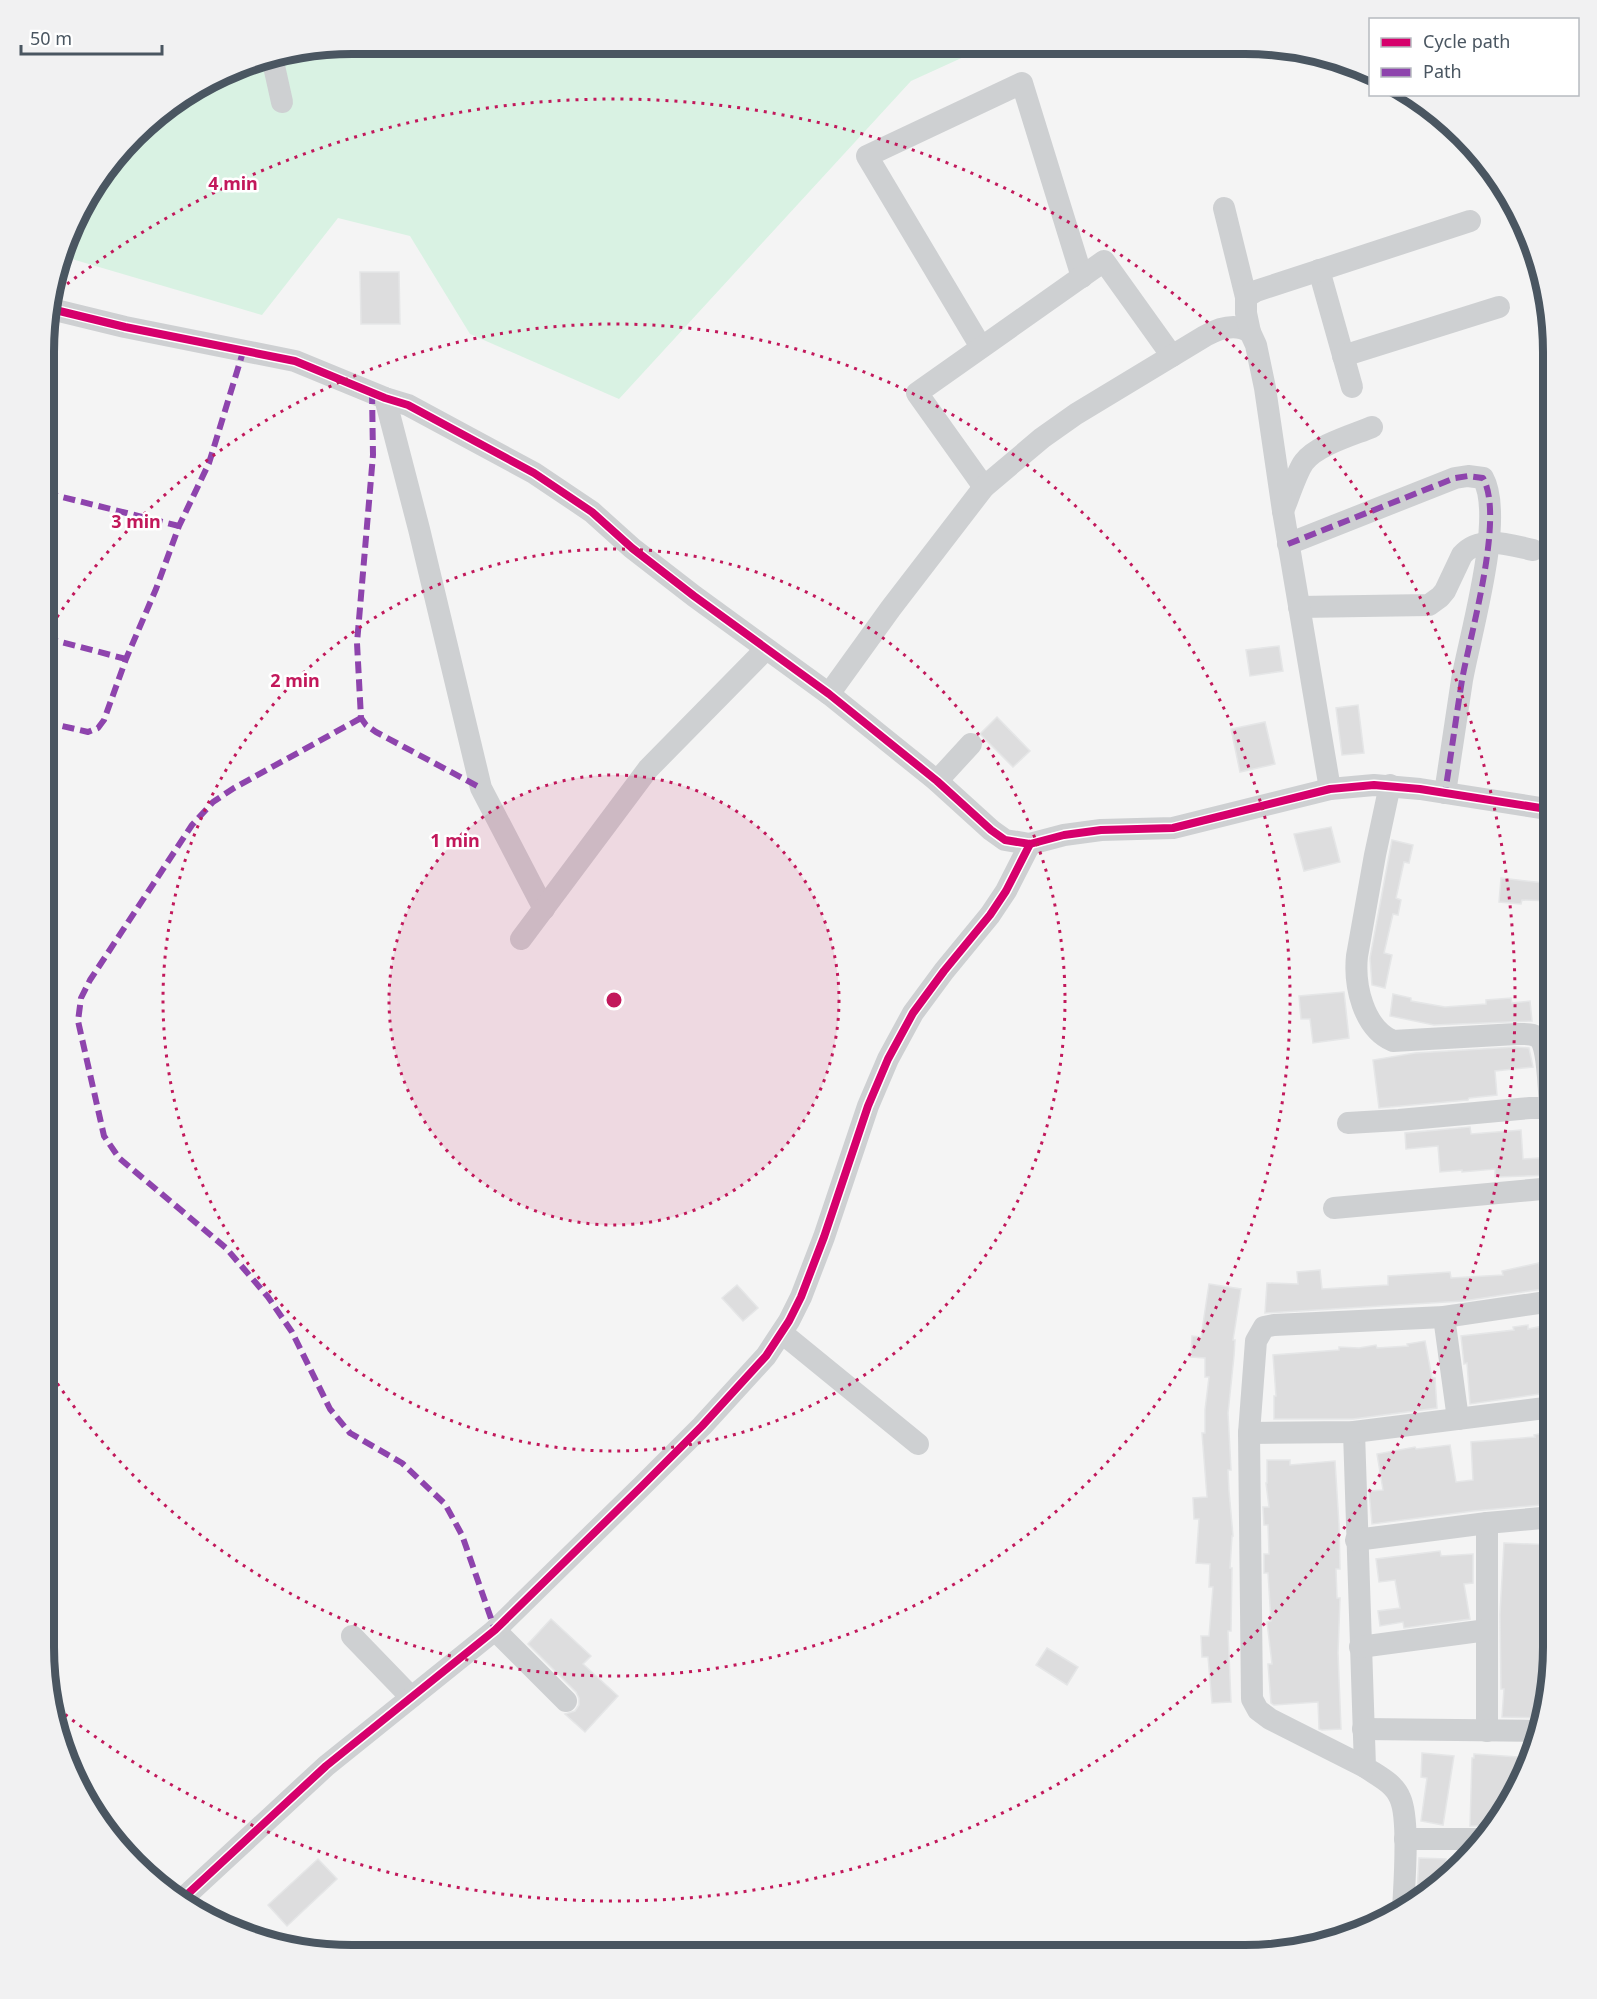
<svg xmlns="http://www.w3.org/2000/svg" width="1597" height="1999" font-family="'Noto Sans',sans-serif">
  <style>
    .green { fill: #d9f2e3 }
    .building { fill: #ddddde; stroke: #e5e6e7; stroke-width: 1.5 }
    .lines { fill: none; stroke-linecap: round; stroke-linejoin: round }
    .minor { stroke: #ced0d2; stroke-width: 22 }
    .quiet { stroke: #8e44ad; stroke-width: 6; stroke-dasharray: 12 6; stroke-linecap: butt }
    .cycleway-casing { stroke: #fff; stroke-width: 11 }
    .cycleway { stroke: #d6006c; stroke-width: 8 }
    .ring { fill: none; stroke: #c2185b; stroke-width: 3; stroke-dasharray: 3 6 }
    .rim { fill: none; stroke: #4a5661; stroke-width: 8 }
    .centre { fill: #c2185b; stroke: #fff; stroke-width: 3 }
    .ring-label { font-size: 18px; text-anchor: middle; font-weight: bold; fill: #c2185b; stroke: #fff; stroke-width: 5; stroke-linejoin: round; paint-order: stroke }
  </style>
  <rect width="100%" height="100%" fill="#f4f4f4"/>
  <polygon class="green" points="352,44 990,45 911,81 619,399 470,334 410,236 338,218 262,315 65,257 85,198 149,120 252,60"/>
  <g class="building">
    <polygon points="360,272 399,272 400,324 361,324"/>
    <polygon points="1279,646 1283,671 1250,676 1246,650"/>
    <polygon points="1358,705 1364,753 1342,755 1336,708"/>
    <polygon points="997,717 1030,751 1013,767 980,734"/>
    <polygon points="1265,722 1275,764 1240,772 1231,729"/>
    <polygon points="1331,827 1340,862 1304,871 1294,834"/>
    <polygon points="1392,840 1413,845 1409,863 1404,862 1396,898 1401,900 1398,915 1393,914 1384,953 1392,955 1385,988 1372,985 1370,958"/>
    <polygon points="1501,878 1553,884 1553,901 1522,900 1521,904 1499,902"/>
    <polygon points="1344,992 1349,1038 1313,1043 1310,1019 1301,1019 1299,996"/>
    <polygon points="1393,994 1411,998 1411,1001 1445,1007 1486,1004 1486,1000 1511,998 1512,1003 1530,1001 1532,1021 1434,1025 1390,1016"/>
    <polygon points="1516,1047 1529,1048 1533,1067 1495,1071 1497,1095 1469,1098 1468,1100 1379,1108 1373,1060 1415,1053"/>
    <polygon points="1470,1127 1471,1134 1521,1130 1523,1159 1553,1157 1553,1175 1495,1177 1495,1169 1462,1172 1462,1170 1440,1172 1438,1146 1406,1149 1405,1133"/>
    <polygon points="1539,1263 1543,1289 1463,1301 1265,1313 1267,1283 1298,1284 1297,1272 1320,1270 1322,1289 1388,1285 1388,1276 1450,1272 1451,1278 1503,1275 1502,1271"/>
    <polygon points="1209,1284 1241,1289 1233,1340 1235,1340 1234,1356 1228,1413 1231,1470 1228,1470 1229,1491 1233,1536 1232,1536 1230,1568 1232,1568 1231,1631 1228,1631 1231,1702 1212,1703 1208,1657 1202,1657 1201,1636 1209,1636 1213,1587 1209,1587 1210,1564 1196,1563 1199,1519 1194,1519 1193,1498 1207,1497 1202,1433 1205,1433 1205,1410 1209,1377 1205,1377 1205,1358 1191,1357 1192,1336 1201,1337"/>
    <polygon points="737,1285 758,1308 743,1321 722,1298"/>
    <polygon points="1553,1324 1553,1392 1470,1404 1467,1363 1464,1364 1461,1336 1514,1330 1513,1327 1528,1325 1528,1329"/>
    <polygon points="1425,1341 1432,1378 1435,1378 1437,1408 1353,1419 1274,1419 1274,1396 1276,1396 1273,1355 1339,1350 1339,1347 1359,1348 1376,1345 1377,1348 1408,1346 1407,1344"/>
    <polygon points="1553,1431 1553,1504 1473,1511 1372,1524 1369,1491 1383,1490 1377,1454 1415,1447 1416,1449 1450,1445 1456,1482 1473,1480 1471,1442 1535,1437 1534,1435"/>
    <polygon points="1267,1460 1290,1460 1290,1465 1335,1461 1339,1525 1340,1569 1336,1569 1337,1598 1340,1598 1338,1653 1341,1729 1322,1730 1319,1729 1318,1702 1274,1705 1271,1703 1268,1664 1272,1664 1267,1622 1271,1621 1268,1573 1264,1573 1264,1554 1269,1554 1268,1525 1264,1525 1263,1507 1269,1507 1266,1483 1267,1483"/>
    <polygon points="1504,1543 1553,1545 1553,1668 1543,1718 1502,1717 1504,1689 1501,1689 1500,1614"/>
    <polygon points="1440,1551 1441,1556 1473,1554 1473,1583 1464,1584 1470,1619 1404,1628 1403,1622 1380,1626 1378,1611 1400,1608 1395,1580 1379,1582 1376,1559"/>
    <polygon points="551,1619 591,1656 583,1664 618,1696 585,1732 565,1714 575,1711 579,1705 579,1698 576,1692 528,1644"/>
    <polygon points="1047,1648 1078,1667 1067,1685 1036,1665"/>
    <polygon points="1422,1753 1454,1756 1443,1825 1421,1821 1427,1778 1421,1777"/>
    <polygon points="1474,1754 1532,1758 1502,1818 1493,1829 1486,1826 1470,1826 1472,1758 1474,1758"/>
    <polygon points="1419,1858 1446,1859 1446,1862 1467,1860 1425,1895 1417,1894"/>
    <polygon points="318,1859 337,1879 287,1926 268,1905"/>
  </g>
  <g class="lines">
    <g class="minor">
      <polyline points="272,57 282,102"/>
      <polyline points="1224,208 1246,297"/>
      <polyline points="1319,270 1352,387"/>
      <polyline points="47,308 125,327 295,361 385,398 408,405 534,473 592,512 632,548 694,596 829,694 937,781 991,830 1005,840 1030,844 1064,835 1101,830 1173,828 1330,789 1374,785 1420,789 1553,810"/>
      <polyline points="981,347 867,156 1022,83 1082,277"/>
      <polyline points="1343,356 1499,307"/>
      <polyline points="385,398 419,529 481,788 544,909"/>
      <polyline points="984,487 917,393 1104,261 1172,356"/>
      <path d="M1283,511c5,-12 14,-40 21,-49 13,-17 49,-27 68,-35"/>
      <path d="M1288,544l167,-66 13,-2 15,2c22,39 -13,157 -21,202 -6,38 -11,75 -17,113"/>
      <path d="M1299,607l130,-2 11,-8 5,-6 17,-36c18,-21 48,-10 71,-5"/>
      <path d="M829,694l62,-86 93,-121 58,-49 34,-24 129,-78c14,-8 31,-13 45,-4"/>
      <polyline points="937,781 971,744"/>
      <path d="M1390,785l-15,70 -18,101c-3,29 6,72 36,85l123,-7c7,0 17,-1 23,4 9,9 10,57 11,70"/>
      <polyline points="1330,789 1283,511 1265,388 1256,345 1250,332 1246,313 1246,297 1256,291 1470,221"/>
      <polyline points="521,939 648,769 766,649"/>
      <polyline points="1348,1123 1399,1120 1530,1108 1553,1108"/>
      <polyline points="1334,1208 1553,1188"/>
      <polyline points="1444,1317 1458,1419"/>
      <polyline points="782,1333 918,1444"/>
      <path d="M1354,1432l11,335c13,9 29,16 35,31 10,21 4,88 3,113"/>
      <polyline points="1249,1433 1354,1432 1553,1407"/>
      <polyline points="1487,1523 1487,1731"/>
      <polyline points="1356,1540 1487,1523 1553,1517"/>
      <polyline points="495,1630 566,1701"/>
      <polyline points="352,1636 411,1697"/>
      <polyline points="1360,1647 1487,1630"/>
      <polyline points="1363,1729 1540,1731"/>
      <polyline points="1365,1767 1270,1719 1258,1710 1252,1699 1249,1433 1256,1341 1264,1327 1274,1325 1444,1317 1553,1301"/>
      <polyline points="1405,1839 1485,1839"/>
      <polyline points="179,1902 326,1766 495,1630 642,1486 702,1426 766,1356 789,1321 801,1297 824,1237 868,1106 888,1059 913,1013 944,971 990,915 1006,891 1030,844"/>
    </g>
    <g class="quiet">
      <polyline points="372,392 373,455 357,643 361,718 366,725 376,732 481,788"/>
      <polyline points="46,493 179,526"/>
      <path d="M1288,544l167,-66 13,-2 15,2c22,39 -13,157 -21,202 -6,38 -11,75 -17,113"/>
      <polyline points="46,638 126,659"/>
      <polyline points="361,718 234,788 213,802 192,825 90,980 81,998 78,1021 104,1136 119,1158 226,1248 268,1297 292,1332 330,1409 350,1433 402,1463 445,1504 462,1535 495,1630"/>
      <polyline points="45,722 88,732 98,728 104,720 126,659 156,589 179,526 209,463 243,352"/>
    </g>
    <defs>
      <g id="cycleway">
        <polyline points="47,308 125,327 295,361 385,398 408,405 534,473 592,512 632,548 694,596 829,694 937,781 991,830 1005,840 1030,844 1064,835 1101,830 1173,828 1330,789 1374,785 1420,789 1553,810"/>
        <polyline points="179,1902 326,1766 495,1630 642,1486 702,1426 766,1356 789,1321 801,1297 824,1237 868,1106 888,1059 913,1013 944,971 990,915 1006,891 1030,844"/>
      </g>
    </defs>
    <use href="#cycleway" class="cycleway-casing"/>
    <use href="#cycleway" class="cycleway"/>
  </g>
  <circle cx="614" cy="1000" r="225" fill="#c2185b" fill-opacity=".12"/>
  <g class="ring">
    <circle cx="614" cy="1000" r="225"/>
    <circle cx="614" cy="1000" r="451"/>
    <path d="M47 632A676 676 0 1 1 47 1368"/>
    <path d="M53 295A901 901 0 1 1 53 1705"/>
  </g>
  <path d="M0 0H1597V1999H0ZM352 54H1245A298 298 0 0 1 1543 352V1647A298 298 0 0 1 1245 1945H352A298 298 0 0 1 54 1647V352A298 298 0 0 1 352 54Z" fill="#f1f1f2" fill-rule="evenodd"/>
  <path class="rim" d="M352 54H1245A298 298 0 0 1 1543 352V1647A298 298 0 0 1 1245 1945H352A298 298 0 0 1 54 1647V352A298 298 0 0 1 352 54Z"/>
  <circle cx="614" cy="1000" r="9" class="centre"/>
  <g class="ring-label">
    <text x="233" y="190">4 min</text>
    <text x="136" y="528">3 min</text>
    <text x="295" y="687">2 min</text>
    <text x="455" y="847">1 min</text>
  </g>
  <rect x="1369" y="18" width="210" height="78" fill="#ffffff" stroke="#b7bbc0" stroke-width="1.5"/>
  <rect x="1381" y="38" width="30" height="9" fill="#d6006c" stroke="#b7bbc0" stroke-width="1.5"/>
  <text x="1423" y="48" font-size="18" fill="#4a5661">Cycle path</text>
  <rect x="1381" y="68" width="30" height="9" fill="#8e44ad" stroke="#b7bbc0" stroke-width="1.5"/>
  <text x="1423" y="78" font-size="18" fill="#4a5661">Path</text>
  <path d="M21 45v9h141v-9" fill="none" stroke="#4a5661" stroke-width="3"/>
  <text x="30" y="45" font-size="18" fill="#4a5661" stroke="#ffffff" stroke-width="4.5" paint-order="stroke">50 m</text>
</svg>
